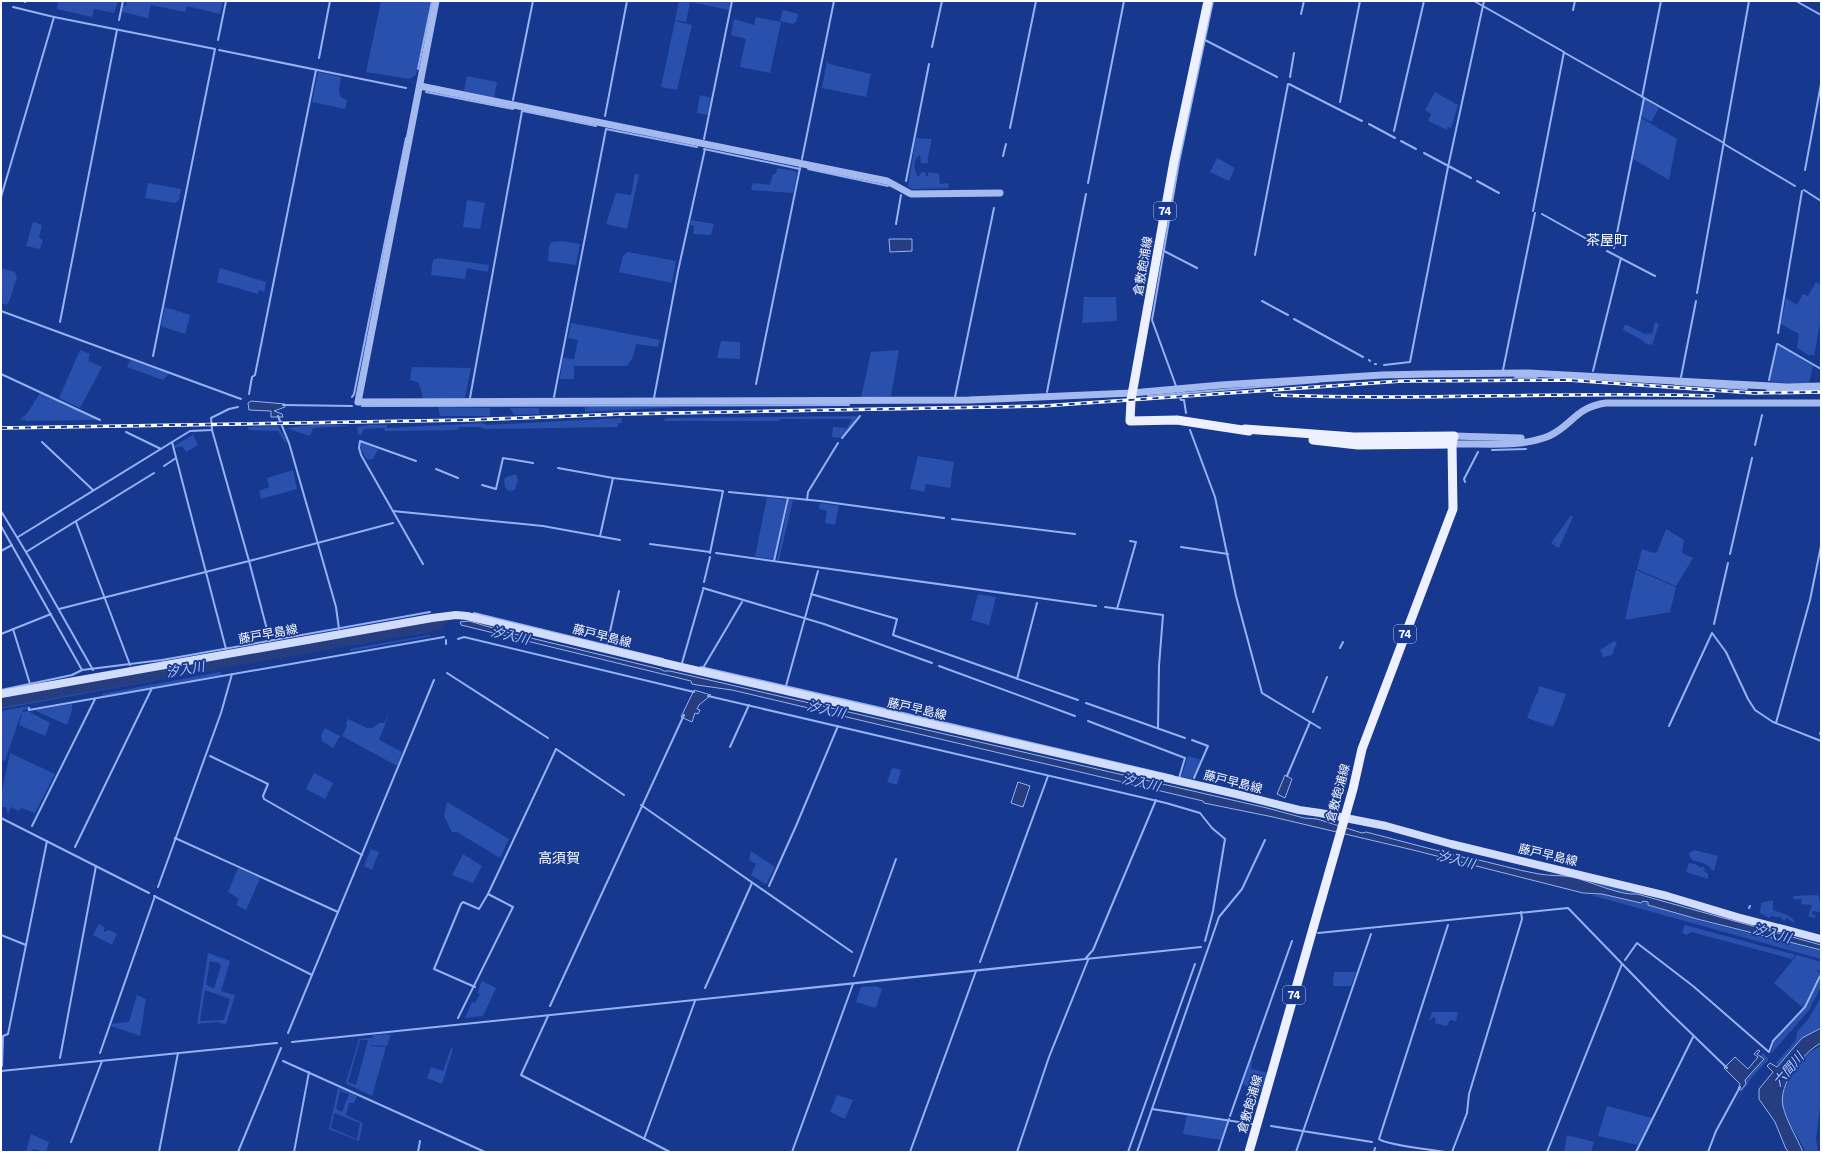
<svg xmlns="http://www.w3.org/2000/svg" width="1822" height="1153" font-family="'Work Sans','Noto Sans JP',sans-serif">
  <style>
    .green { fill: #2a50ad; fill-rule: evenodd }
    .water { fill: #263e7f; stroke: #96b2f2 }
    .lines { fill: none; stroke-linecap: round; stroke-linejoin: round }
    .stream { stroke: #96b2f2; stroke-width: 2 }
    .river { stroke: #263e7f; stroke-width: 11 }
    .tertiary { stroke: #a4baef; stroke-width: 7 }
    .secondary { stroke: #d2ddfb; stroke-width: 8 }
    .primary { stroke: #ecf0ff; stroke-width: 9 }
    .rail-casing { stroke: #fff; stroke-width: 3.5 }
    .rail { stroke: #17388f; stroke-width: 2; stroke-dasharray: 6; stroke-linecap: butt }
    .labels { text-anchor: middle; stroke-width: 3.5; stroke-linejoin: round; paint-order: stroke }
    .shield { fill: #17388f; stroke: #b9c3dd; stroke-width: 1 }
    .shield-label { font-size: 11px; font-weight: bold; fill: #fff }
    .street-label { font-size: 12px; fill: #fff; stroke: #17388f }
    .water-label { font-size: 13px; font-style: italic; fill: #b0c4f6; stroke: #17388f }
    .quarter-label { font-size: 14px; fill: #fff; stroke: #17388f }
  </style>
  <rect width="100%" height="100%" fill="#17388f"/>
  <g class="green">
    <polygon points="58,1 118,1 114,13 94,9 92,17 57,9"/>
    <polygon points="127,1 223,1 220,14 187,6 185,12 151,5 148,18 122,12 123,6 126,6"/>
    <polygon points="381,1 431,1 416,75 410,79 366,72"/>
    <polygon points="679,1 730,1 729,10 690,2 686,22 675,20"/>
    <polygon points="783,10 798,14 796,22 793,24 780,21"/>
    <polygon points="756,17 781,22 770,73 740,67 746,39 731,35 734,19 754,25"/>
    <polygon points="675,21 692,25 677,90 661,87"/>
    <polygon points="827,61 829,64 871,74 866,97 822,88"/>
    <polygon points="318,72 341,77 339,90 340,97 347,100 345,109 312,102"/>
    <polygon points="467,76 497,82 494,98 464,91"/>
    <polygon points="1435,92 1458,105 1451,128 1448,127 1447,130 1428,121 1431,114 1425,110"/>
    <polygon points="700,95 711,98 708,115 697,113"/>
    <polygon points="1645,99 1659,108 1651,122 1641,116"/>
    <polygon points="1641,118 1677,139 1669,180 1633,159"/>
    <path d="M916,138l15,1c1,9 -4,14 -3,24h-7l-1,-8c-8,5 -6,15 -2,22l4,-5h3l1,4h2v-4l11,2 1,10 8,-1 1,5 -37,1 -4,-3z"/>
    <polygon points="1217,158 1235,168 1229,181 1210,172"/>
    <polygon points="777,168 795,171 797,173 793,193 751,190 753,183 770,185 773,174 776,174"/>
    <polygon points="635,174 639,175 627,229 606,224 616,193 631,195"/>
    <polygon points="148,183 181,189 179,200 175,203 145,198"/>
    <polygon points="467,200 485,203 480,229 463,227"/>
    <polygon points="691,220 714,224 711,235 693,234 694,226 690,225"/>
    <polygon points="33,222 42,225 39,238 43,240 40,249 26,246"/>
    <polygon points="563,241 580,244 576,265 548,261 549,246 552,242"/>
    <polygon points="628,252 676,261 672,283 619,272 623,256"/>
    <polygon points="438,258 489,265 488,272 467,268 465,279 431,275 433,260"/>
    <polygon points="1,268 15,272 17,277 9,302 6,305 1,303"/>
    <polygon points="220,268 266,282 264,292 259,290 258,294 217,282"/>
    <polygon points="1816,282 1821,285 1821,317 1814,356 1811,354 1810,356 1797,348 1799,334 1781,324 1786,298 1797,305 1803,294 1808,296"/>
    <polygon points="1084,297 1116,297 1117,321 1082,323"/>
    <polygon points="165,307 190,315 185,334 161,326"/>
    <polygon points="1655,322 1659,324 1652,345 1644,343 1644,341 1623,330 1625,324 1647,335 1647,333 1652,334"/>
    <polygon points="571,323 660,340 658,347 636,344 633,357 627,366 574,366 574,379 560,379 563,358 574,359 578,340 568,338"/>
    <polygon points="721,341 740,342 740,359 717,358"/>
    <polygon points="1778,345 1813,366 1809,383 1783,383 1770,381"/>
    <polygon points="80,350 90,354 88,361 102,367 80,408 59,398"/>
    <polygon points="899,350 891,396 861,398 871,352"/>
    <polygon points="130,360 169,374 163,380 127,367"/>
    <polygon points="412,367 471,368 465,397 463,398 423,398 419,383 410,380"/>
    <polygon points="40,393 98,420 25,421 25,419 20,420 28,412"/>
    <polygon points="438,407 490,408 490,416 440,416"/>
    <polygon points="585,407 680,407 585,412"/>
    <polygon points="510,408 539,408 539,414 514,415"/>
    <polygon points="858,416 840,438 832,437 833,427 847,428 852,419 780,419 779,421 663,421 666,418"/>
    <polygon points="622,418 622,423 618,423 618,427 485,429 480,427 459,427 457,430 385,431 383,428 364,429 361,435 358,434 357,427 369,425 387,425 387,428 482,423 487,425"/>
    <polygon points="313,425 344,425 349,426 313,428 310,436 286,428"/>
    <polygon points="278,426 287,442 285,442 278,431 249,430 248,427"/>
    <polygon points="193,435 198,445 186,452 182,446 174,448 174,446"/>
    <polygon points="361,442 378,449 373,459 367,460 361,450"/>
    <polygon points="918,456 954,462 950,488 926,484 924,492 910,489"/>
    <polygon points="293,470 297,489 261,499 259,491 269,487 267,478"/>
    <polygon points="516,474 518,480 515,490 508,491 505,487 504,479 507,477"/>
    <polygon points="767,497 786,500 774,559 755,557"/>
    <polygon points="789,500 793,500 779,560 777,560"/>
    <polygon points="820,503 839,506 835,525 825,523 827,511 819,509"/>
    <polygon points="1571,515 1573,517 1559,548 1551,543"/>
    <polygon points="1666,529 1684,540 1682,553 1693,558 1676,586 1637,569 1642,549 1654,553 1657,552"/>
    <polygon points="1636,570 1676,587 1670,612 1625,620"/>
    <polygon points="978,594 996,597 989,625 971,620"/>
    <polygon points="434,627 434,629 428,630 428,632 276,658 276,656"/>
    <polygon points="429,635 431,636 351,651 350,649"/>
    <polygon points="1614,641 1617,642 1612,655 1603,657 1600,650"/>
    <polygon points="216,667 217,669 1,709 1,705"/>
    <polygon points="220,672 222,675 102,696 102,694"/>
    <polygon points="1539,686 1566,694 1557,718 1550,716 1557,718 1553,727 1527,718 1536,694 1538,694"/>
    <polygon points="72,704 72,710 67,725 36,711 36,710"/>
    <polygon points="29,706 31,708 23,710 23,712 28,711 50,723 45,736 19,725 22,714 21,714 5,761 1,760 1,711"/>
    <polygon points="389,714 379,740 402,752 397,766 342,736 347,726 346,723 348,719 367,728 373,728 379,723 384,723"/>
    <polygon points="325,728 340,736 333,748 322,741 321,736"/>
    <polygon points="10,753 55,774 35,813 21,808 19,811 11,807 8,814 6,807 1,807 1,796"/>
    <polygon points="1188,756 1201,760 1192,779 1181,777"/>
    <polygon points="892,768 901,770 897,785 887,782"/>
    <polygon points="314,773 333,783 325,799 306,789"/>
    <polygon points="447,802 509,839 500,858 457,832 452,832 444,816"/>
    <polygon points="371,849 379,852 372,870 364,866"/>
    <path d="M1694,850l24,6 -4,15c-4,-2 -4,-4 -7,-6 -7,-5 -17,-1 -18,-12z"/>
    <polygon points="751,851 775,867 767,883 765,884 751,875 756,864 749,860"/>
    <polygon points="463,854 482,866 473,883 452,875"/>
    <polygon points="1689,863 1695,864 1701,868 1702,866 1706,870 1703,870 1708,874 1708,879 1686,872"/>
    <polygon points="238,868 260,878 246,910 236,905 239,899 228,892"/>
    <path d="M1597,883l84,22 3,2 -47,-13c-8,1 -34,-6 -40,-11z"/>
    <polygon points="1602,894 1641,903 1643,901 1647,902 1648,905 1697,920 1821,951 1821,959 1591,895"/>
    <polygon points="1817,895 1819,897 1821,910 1819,912 1812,911 1812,914 1816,916 1815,918 1808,916 1812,905 1801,904 1802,899 1794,899 1793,896"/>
    <polygon points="1773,900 1773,910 1787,915 1794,920 1794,923 1787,918 1784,921 1780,917 1774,917 1773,915 1769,918 1760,913 1761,903"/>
    <polygon points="99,924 104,927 104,932 109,930 117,934 112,945 93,935"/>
    <polygon points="1685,925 1796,955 1792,959 1692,932 1686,935 1682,932"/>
    <path d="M208,953l22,8 -9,30 14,4 -9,29 -10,-2 -19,2zM210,961l9,2 2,3 -7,22 -6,-2 -2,-2zM205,990l25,9 -6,21 -24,1z"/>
    <polygon points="1797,955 1821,962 1821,971 1815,970 1821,973 1821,975 1819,975 1803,1008 1774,983"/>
    <polygon points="1334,972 1356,972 1351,986 1333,986"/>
    <polygon points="1821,976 1821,987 1809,1010 1771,1054 1774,1042 1806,1007"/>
    <polygon points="482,981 496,988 483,1016 465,1018 472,1002 475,1003 480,994 477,993"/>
    <polygon points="876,986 882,989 876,1008 856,1002 861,987"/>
    <polygon points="137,995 146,999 140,1036 111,1026 112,1024 129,1022"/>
    <polygon points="1821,997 1821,1027 1802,1038 1778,1065 1776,1063 1796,1040 1797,1032 1809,1018"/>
    <polygon points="1432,1012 1458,1012 1456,1021 1450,1020 1447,1026 1435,1023 1436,1019 1434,1017 1429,1021"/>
    <polygon points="391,1034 387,1046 371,1045 373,1035"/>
    <path d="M372,1038l-1,8 15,1 -14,49 -25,-12 -1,-2 13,-43zM360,1040h8l-12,45 -8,-3z"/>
    <path d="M1821,1046v52l-5,40 2,14h-12c-8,-15 -19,-31 -23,-47 -3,-13 13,-38 21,-47 4,-5 11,-9 17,-12z"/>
    <polygon points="451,1048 453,1049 442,1084 427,1078 431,1067 443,1071"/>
    <polygon points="1253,1053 1251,1069 1268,1073 1263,1091 1243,1085"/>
    <polygon points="1763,1053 1768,1058 1768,1060 1752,1077 1728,1114 1746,1084 1745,1080 1764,1059 1760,1056"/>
    <path d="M338,1088l19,8 -3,7h-5l-3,12 17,8 -4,18 -30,-12zM340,1091l9,3 -7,18 -6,-3zM334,1113l26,10 -3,16 -26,-11z"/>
    <polygon points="837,1095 853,1100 845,1119 830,1112"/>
    <polygon points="1607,1106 1652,1118 1638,1145 1598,1136"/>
    <polygon points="1187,1115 1227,1121 1221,1140 1183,1134"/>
    <polygon points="31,1134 49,1142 46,1152 33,1149 32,1152 26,1152"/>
    <polygon points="1567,1135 1594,1142 1591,1152 1564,1152"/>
  </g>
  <g class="water">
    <polygon points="889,239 912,239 912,251 890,252"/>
    <polygon points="251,401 285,404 285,407 274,411 282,414 283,417 271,417 271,411 249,410 248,403"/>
    <path d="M469,621l41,12 150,36 4,2h6l597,137 37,10 13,1 45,14 4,-1 100,26h4c23,5 46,12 69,16 11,2 23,1 33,3 18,4 48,19 65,17l184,51v5l-124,-31 -49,-14v-3l-5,-1 -2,2 -39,-9 -19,-1 -170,-43 -140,-33 -69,-14 -1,-2 -471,-111 -35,-5 -5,-1 -1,-3 -230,-56 -1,-3z"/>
    <polygon points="694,690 711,695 699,705 697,709 700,710 698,714 695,713 692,722 681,717"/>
    <polygon points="1285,775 1292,779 1285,798 1277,794"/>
    <polygon points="1018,782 1030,786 1023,807 1011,803"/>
    <path d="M1821,1028v15c-18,9 -43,42 -38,63 3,14 14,32 20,46h-14l-3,-3 -11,-27 -16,-23v-10l14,-17 -6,-6 3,-3 7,4 25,-29z"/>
    <polygon points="1758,1050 1760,1051 1757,1054 1764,1059 1745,1080 1746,1084 1741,1090 1738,1089 1740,1084 1724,1068 1735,1057 1748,1069 1758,1057 1754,1054"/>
  </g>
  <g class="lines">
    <g class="stream">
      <polyline points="1474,1 1564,52 1533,211"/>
      <polyline points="1796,1 1821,15"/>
      <polyline points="25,2 26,1"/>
      <polyline points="1573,10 1575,1"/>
      <polyline points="1301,14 1304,1"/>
      <polyline points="54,17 215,49 153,356"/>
      <polyline points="119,20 123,1"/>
      <polyline points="218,40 226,1"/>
      <polyline points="1205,40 1277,77"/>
      <polyline points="932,47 942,1"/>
      <polyline points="219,50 406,88"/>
      <polyline points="1565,53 1724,143"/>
      <polyline points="319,58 330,1"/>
      <polyline points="418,69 432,1"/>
      <polyline points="1290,77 1294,53"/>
      <polyline points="1289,84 1338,109"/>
      <polyline points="426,92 513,109"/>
      <polyline points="1642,97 1661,1"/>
      <polyline points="513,100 533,1"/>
      <polyline points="1340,102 1360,1"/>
      <polyline points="1338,109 1362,121"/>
      <polyline points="523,111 596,126"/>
      <polyline points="605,116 627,1"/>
      <polyline points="1369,124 1395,138"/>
      <polyline points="1010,128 1036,1"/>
      <polyline points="1394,131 1424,1"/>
      <polyline points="704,139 732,1"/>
      <polyline points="1401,141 1416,149"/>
      <polyline points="1724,144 1795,186"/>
      <polyline points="704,149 800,169"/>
      <polyline points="1424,153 1471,178"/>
      <polyline points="1003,156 1006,144"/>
      <polyline points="802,159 834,1"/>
      <polyline points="808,169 888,186"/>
      <polyline points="1805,170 1821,84"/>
      <polyline points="906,181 929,64"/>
      <polyline points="1477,181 1499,193"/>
      <polyline points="1088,183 1124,1"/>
      <polyline points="1804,190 1821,201"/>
      <polyline points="1,197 54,17 13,7"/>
      <polyline points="1542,214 1601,247"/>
      <polyline points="896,224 901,195"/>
      <polyline points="1614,248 1644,98"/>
      <polyline points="1164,251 1197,268"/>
      <polyline points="1607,251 1655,276"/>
      <polyline points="1255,255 1288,84"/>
      <polyline points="1697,293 1749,1"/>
      <polyline points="1262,301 1288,315"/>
      <polyline points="1,311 241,399"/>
      <polyline points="1294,319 1363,357"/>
      <polyline points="60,322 117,30"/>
      <polyline points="1778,333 1802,191"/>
      <polyline points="1778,344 1821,369"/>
      <polyline points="1369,360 1370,361"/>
      <polyline points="1375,364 1376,364"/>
      <polyline points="1384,365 1410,362 1448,167 1484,1"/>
      <polyline points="1503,370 1535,213"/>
      <polyline points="1593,371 1621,258"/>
      <polyline points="1,374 100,420"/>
      <polyline points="1515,377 1537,377"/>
      <polyline points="1681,377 1696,301"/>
      <polyline points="1769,380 1777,344"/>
      <polyline points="756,384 800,168"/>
      <polyline points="1675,384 1747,389"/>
      <polyline points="1176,386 1152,320 1179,162 1213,1"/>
      <polyline points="1767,390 1821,390"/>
      <polyline points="1047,392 1086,194"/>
      <polyline points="1178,392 1181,400 1184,400 1186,413"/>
      <polyline points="249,394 252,377 255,375 316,70"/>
      <polyline points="1148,396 1318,382"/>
      <polyline points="352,397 354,394 406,138"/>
      <polyline points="554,397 606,129 697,147"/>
      <polyline points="955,397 994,208"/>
      <polyline points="470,398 522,111"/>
      <polyline points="654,398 678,271 705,149"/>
      <polyline points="283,405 352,406"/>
      <polyline points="362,406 849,405"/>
      <polyline points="278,416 289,443 316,537 336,607 339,629"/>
      <polyline points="1190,430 1215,497 1236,596 1262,693 1320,728"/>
      <polyline points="126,432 161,449"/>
      <polyline points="842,438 860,416"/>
      <polyline points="42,442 93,490"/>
      <polyline points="172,442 226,649"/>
      <polyline points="1755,445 1762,415"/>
      <polyline points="1492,450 1526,449"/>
      <polyline points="416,461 360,441 359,448 361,455 423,564"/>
      <polyline points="164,466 176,458"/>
      <polyline points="558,468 613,478"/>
      <polyline points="436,469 458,478"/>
      <polyline points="1465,482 1464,479 1478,452"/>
      <polyline points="482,485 496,489 503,458 533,463"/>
      <polyline points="729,492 820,501 944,518"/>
      <polyline points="807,500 808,492 838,443"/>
      <polyline points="1,511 29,557 93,670"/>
      <polyline points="393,511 543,526 620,540"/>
      <polyline points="952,519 1075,534"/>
      <polyline points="76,522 130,665"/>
      <polyline points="1,526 82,670"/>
      <polyline points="600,536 613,478 723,491 710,553"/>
      <polyline points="18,537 190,431 212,430 211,418 229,409 238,407"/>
      <polyline points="650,544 710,552"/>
      <polyline points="1181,547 1228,554"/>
      <polyline points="1,551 12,545"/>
      <polyline points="26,552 154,473"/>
      <polyline points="716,553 1096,606"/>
      <polyline points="1730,554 1752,458"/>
      <polyline points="774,561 788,498"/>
      <polyline points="704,582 710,557"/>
      <polyline points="703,588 824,624 932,663"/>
      <polyline points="811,594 897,619 893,635 1078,700"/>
      <polyline points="1105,607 1163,615 1159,666 1158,728"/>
      <polyline points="59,609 249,561 212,430"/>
      <polyline points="1117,609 1136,542 1130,541"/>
      <polyline points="474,613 663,659"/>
      <polyline points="1714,624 1728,563"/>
      <polyline points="13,629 30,684"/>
      <polyline points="1,634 51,614"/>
      <polyline points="458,639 464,637 694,692"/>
      <polyline points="270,641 249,561 393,523"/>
      <polyline points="446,644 446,640"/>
      <polyline points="607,645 619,591"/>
      <polyline points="1340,648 1343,642"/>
      <polyline points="682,663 703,590"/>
      <polyline points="939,666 1075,716"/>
      <polyline points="701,667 938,721 1173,776"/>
      <polyline points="703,668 742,602"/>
      <polyline points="447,673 548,738"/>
      <polyline points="1017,679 1037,603"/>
      <polyline points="786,686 818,571"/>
      <polyline points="1,690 72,675 82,670 162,660 430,612"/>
      <polyline points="708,696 1166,803 1200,813 1212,828 1225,839 1213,911 1205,941"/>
      <polyline points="27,697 27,700"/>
      <polyline points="1086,703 1185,738"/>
      <polyline points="29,708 29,710 444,637"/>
      <polyline points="1313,712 1327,677"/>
      <polyline points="1088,721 1185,758 1179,778"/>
      <polyline points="1776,723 1810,600 1821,546"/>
      <polyline points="1669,726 1712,633 1726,652 1748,699 1755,710 1773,722 1821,741"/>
      <polyline points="1820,734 1821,731"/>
      <polyline points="1192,740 1208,746 1194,778"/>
      <polyline points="730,747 749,705"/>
      <polyline points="556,749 624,795"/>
      <polyline points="210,756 268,784 263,796 264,799 362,855"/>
      <polyline points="1287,776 1310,722"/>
      <polyline points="641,805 852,952"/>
      <polyline points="1,818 149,893"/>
      <polyline points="32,826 95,699"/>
      <polyline points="175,838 338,912"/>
      <polyline points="75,847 152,688"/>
      <polyline points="769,886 796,826 838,726"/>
      <polyline points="158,887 221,713 232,674"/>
      <polyline points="154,896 312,975"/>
      <polyline points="1749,908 1750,906"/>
      <polyline points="1318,933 1568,908 1666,1009 1727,1068"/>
      <polyline points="1,935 26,945"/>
      <polyline points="1085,959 1093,950 1156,800"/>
      <polyline points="1625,960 1637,943 1693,986 1769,1052 1773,1041 1805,1007 1820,976"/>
      <polyline points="980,962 1048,776"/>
      <polyline points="854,976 896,859"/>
      <polyline points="475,987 434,969 461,904 463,902 479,909 488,894"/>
      <polyline points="705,988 752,883"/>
      <polyline points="550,1006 684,715"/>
      <polyline points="548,1016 521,1075 670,1152"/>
      <polyline points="458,1018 513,907 488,894 556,749"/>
      <polyline points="288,1033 434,680"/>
      <polyline points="292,1042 1201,947"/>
      <polyline points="100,1053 155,896"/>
      <polyline points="60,1058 96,866"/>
      <polyline points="283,1061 485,1152"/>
      <polyline points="2,1066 3,1036 8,1034 47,841"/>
      <polyline points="1,1071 277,1043"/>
      <polyline points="1152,1109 1252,1124"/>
      <polyline points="1230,1116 1292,941"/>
      <polyline points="1271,1126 1372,1142"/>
      <polyline points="644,1139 695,1001"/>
      <polyline points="71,1142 102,1061"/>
      <polyline points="159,1152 178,1053"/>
      <polyline points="238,1152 281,1048"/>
      <polyline points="294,1152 309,1072"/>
      <polyline points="418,1152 420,1141"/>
      <polyline points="792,1152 853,984"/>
      <polyline points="910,1152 976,971"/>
      <polyline points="1017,1152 1049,1057 1088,960"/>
      <polyline points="1128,1152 1195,964"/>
      <polyline points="1137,1152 1219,917 1242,889 1265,840"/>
      <polyline points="1218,1152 1229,1119"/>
      <polyline points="1296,1152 1371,934"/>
      <polyline points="1374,1152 1375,1148"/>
      <path d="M1445,1152c-11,-2 -60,-7 -66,-13l69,-214"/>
      <polyline points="1452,1152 1467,1113 1469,1094 1522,919 1521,912"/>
      <polyline points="1547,1152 1622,964"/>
      <polyline points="1636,1152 1693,1037"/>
      <polyline points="1708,1152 1716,1131 1740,1087"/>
    </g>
    <polyline class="river" points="1,702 440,624"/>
    <g class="tertiary">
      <polyline points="436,1 358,402 969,400 1132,393 1221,385 1382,375 1428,374 1528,373 1787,387 1821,386"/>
      <polyline points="420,86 887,181 911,194 1000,193"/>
      <polyline points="1454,436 1521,438"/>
      <path d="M1452,444c30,-1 68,4 97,-8 23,-10 26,-29 57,-33h215"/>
    </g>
    <polyline class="secondary" points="1,694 432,618 456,615 467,616 677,666 1236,794 1299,810 1320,813 1386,826 1451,844 1667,896 1737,917 1821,939"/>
    <g class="primary">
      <polyline points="1208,1 1174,161 1131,400 1130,421 1177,420 1249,431"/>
      <polyline points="1245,429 1354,437 1454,436 1452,444 1453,509 1362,749 1353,789 1249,1152"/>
      <polyline points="1313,440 1358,445 1452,444"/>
    </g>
    <defs>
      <g id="rail">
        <path d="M1275,395c146,6 292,-4 438,1"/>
        <polyline points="1,428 468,420 623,414 1043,406 1402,381 1568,380 1754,393 1821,392"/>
      </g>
    </defs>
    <use href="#rail" class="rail-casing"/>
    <use href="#rail" class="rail"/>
  </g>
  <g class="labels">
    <g class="shield">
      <rect x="1154" y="202" width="22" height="18" rx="3"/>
      <rect x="1394" y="625" width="22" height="18" rx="3"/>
      <rect x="1283" y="986" width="22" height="18" rx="3"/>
    </g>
    <g class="shield-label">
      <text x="1165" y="215">74</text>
      <text x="1405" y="638">74</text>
      <text x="1294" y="999">74</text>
    </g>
    <g class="street-label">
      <text transform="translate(1143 266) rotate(-80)" y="4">倉敷飽浦線</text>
      <text transform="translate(268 634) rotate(-10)" y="4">藤戸早島線</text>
      <text transform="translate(602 636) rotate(14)" y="4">藤戸早島線</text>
      <text transform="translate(917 709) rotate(13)" y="4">藤戸早島線</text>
      <text transform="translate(1233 782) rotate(14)" y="4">藤戸早島線</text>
      <text transform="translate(1338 793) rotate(-75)" y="4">倉敷飽浦線</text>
      <text transform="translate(1548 855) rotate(13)" y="4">藤戸早島線</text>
      <text transform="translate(1250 1104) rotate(-74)" y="4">倉敷飽浦線</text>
    </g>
    <g class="water-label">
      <text transform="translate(510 635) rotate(13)" y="5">汐入川</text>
      <text transform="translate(185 669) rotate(-10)" y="5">汐入川</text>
      <text transform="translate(826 709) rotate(13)" y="5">汐入川</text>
      <text transform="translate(1141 782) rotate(13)" y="5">汐入川</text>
      <text transform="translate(1456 859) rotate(14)" y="5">汐入川</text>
      <text transform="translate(1772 933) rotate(15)" y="5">汐入川</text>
      <text transform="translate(1788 1069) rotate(-50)" y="5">六間川</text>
    </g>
    <g class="quarter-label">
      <text x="1607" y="245">茶屋町</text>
      <text x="559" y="863">高須賀</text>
    </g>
  </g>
  <rect width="1822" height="1153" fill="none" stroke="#ffffff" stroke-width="4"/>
</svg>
